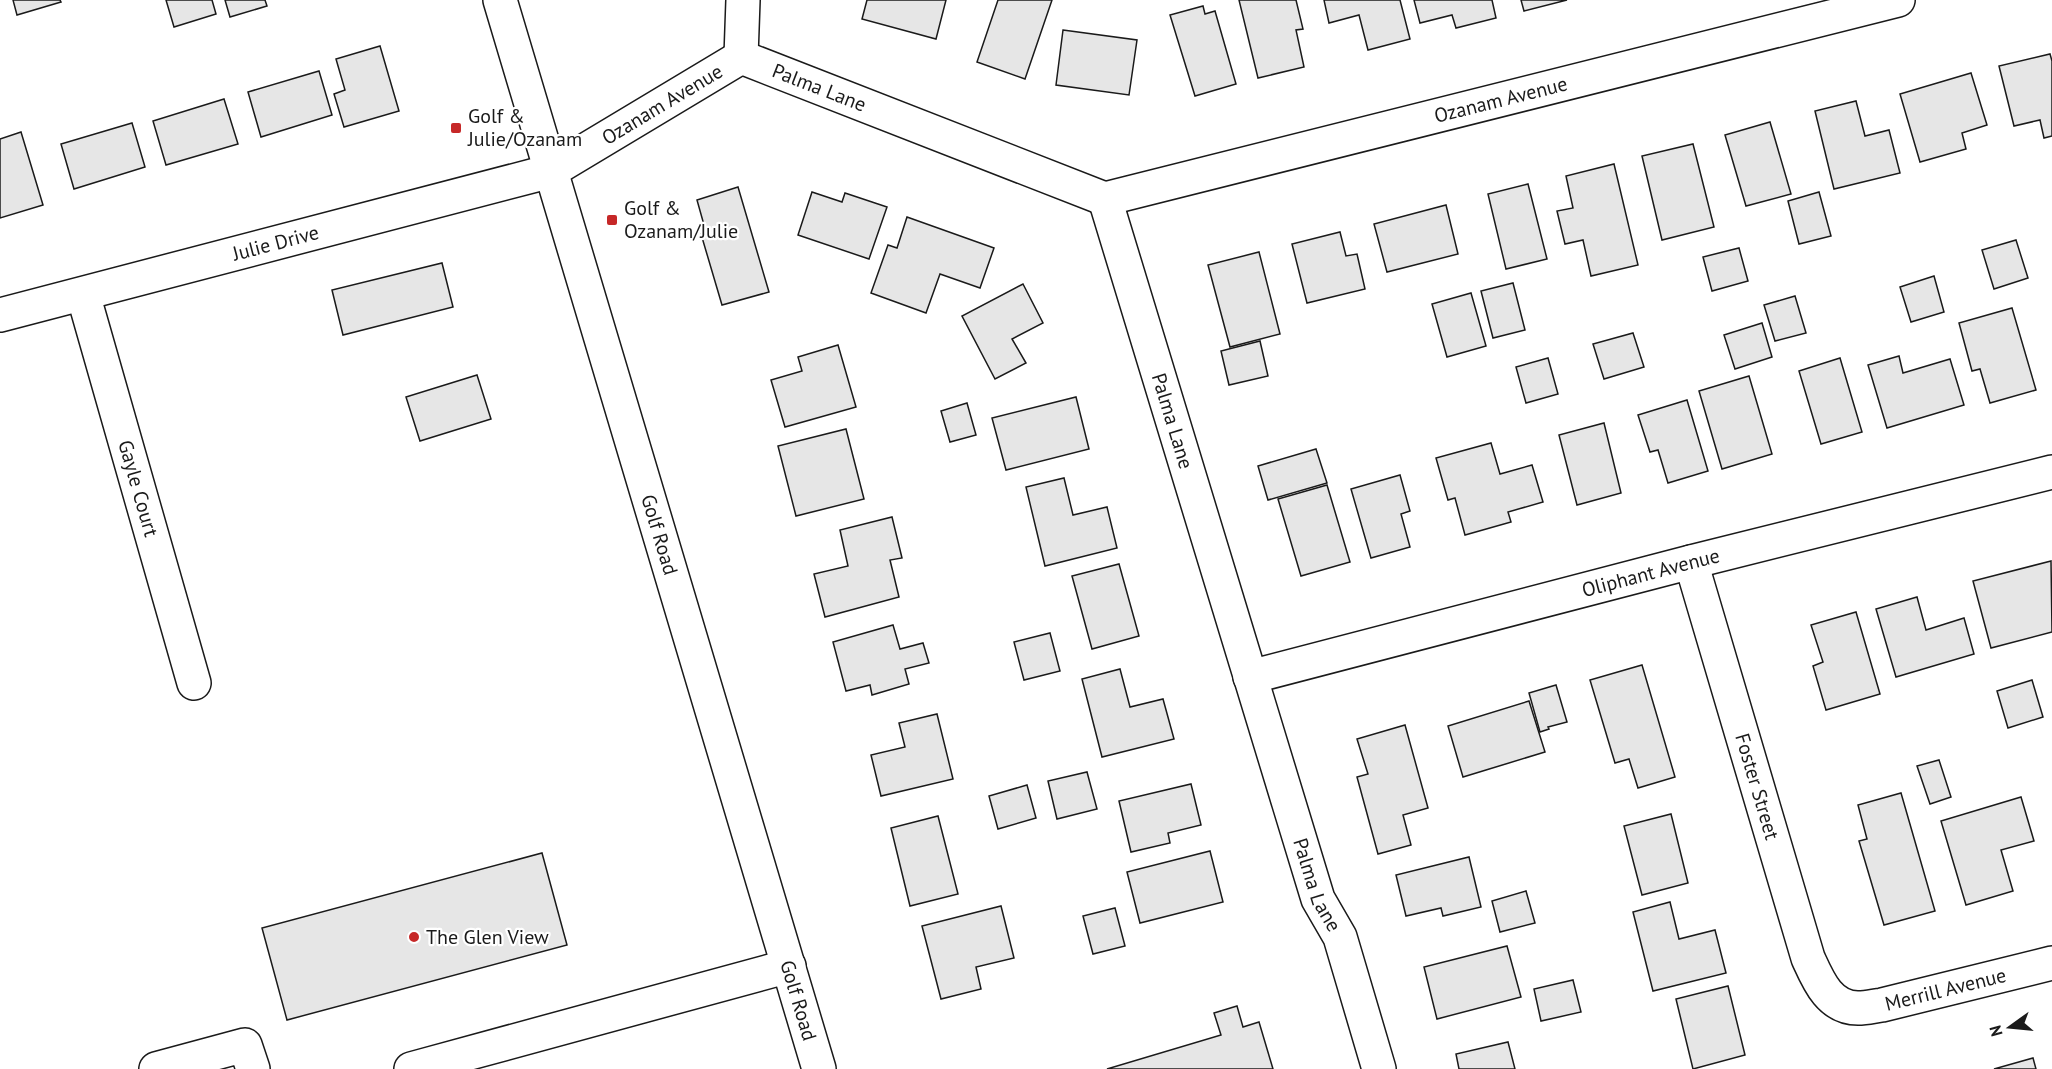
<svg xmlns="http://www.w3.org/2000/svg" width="2052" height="1069" font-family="'PT Sans',sans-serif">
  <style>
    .building { fill: #e6e6e6; stroke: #1a1a1a; stroke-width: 1.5 }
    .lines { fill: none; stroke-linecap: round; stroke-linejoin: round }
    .minor-casing { stroke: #1a1a1a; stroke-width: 36 }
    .major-casing { stroke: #1a1a1a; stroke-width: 36 }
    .minor { stroke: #fff; stroke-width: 33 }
    .major { stroke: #fff; stroke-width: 33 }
    .poi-dot { fill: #c62828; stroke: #fff; stroke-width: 2 }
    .labels { text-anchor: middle; stroke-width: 4.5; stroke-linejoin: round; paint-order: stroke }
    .street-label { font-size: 20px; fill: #1a1a1a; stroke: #fff }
    .poi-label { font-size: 20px; fill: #1a1a1a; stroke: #fff; text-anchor: start }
  </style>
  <rect width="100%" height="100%" fill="#fff"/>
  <g class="building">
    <polygon points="13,0 60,0 61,2 17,15"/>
    <polygon points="166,0 212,0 216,14 174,27"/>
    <polygon points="225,0 265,0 267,6 230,17"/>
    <polygon points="867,0 946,0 936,39 862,19"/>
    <polygon points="998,0 1052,0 1025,79 977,62"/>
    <polygon points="1239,0 1296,0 1303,29 1296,30 1304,67 1258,78"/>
    <polygon points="1324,0 1400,0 1410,39 1368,50 1359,15 1329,23"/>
    <polygon points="1414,0 1492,0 1496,18 1456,28 1452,15 1420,23"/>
    <polygon points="1521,0 1567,0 1524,11"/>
    <polygon points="1203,6 1205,14 1215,11 1236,84 1195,96 1170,15"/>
    <polygon points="1063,30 1137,40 1129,95 1056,85"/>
    <polygon points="380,46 399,111 344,127 334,94 345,90 336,59"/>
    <polygon points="2050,54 2052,61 2052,136 2044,138 2040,120 2014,126 1999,66"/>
    <polygon points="319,71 332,115 261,137 248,92"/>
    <polygon points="1971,73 1987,125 1962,133 1966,149 1920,162 1900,94"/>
    <polygon points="224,99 238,144 166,165 153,121"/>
    <polygon points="1856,101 1865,136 1889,130 1900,173 1834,189 1815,111"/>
    <polygon points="1770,122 1791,194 1746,206 1725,135"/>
    <polygon points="132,123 145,167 74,189 61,144"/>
    <polygon points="21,132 43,205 0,218 0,139"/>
    <polygon points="1693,144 1714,227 1662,240 1642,156"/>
    <polygon points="1614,164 1638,265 1591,276 1583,240 1565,244 1557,211 1573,208 1566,176"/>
    <polygon points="1528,184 1547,259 1506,269 1488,194"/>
    <polygon points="738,187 769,292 722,305 701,234 706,232 697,200"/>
    <polygon points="812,192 842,202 845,193 887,207 869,259 798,235"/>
    <polygon points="1819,192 1831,236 1799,244 1788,201"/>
    <polygon points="1446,205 1458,254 1387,272 1374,224"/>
    <polygon points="907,217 994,248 980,288 940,274 926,313 871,293 888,245 897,248"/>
    <polygon points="1340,232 1346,256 1357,254 1365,289 1307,303 1292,244"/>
    <polygon points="2016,240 2028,278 1994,289 1982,250"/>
    <polygon points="1739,248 1748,281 1712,291 1703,257"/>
    <polygon points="1259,252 1280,334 1230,347 1208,265"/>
    <polygon points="442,263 453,307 343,335 332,290"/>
    <polygon points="1934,276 1944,312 1911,322 1900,287"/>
    <polygon points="1513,283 1525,330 1493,338 1481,291"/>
    <polygon points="1023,284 1043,323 1012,339 1026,363 995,379 962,316"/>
    <polygon points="1471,293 1486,346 1447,357 1432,304"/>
    <polygon points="1795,296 1806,333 1775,341 1764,305"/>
    <polygon points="2012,308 2036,390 1990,403 1980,369 1972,371 1959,323"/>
    <polygon points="1762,323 1772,357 1735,369 1724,335"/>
    <polygon points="1633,333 1644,367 1604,379 1593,344"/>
    <polygon points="1260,341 1268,376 1229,385 1221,351"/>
    <polygon points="838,345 856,407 785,427 771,380 802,371 798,357"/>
    <polygon points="1899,356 1903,373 1950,359 1964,405 1887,428 1868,365"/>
    <polygon points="1548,358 1558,394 1526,403 1516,367"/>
    <polygon points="1840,358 1862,432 1821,444 1799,371"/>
    <polygon points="477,375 491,419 420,441 406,397"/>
    <polygon points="1749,376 1772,454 1722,469 1699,391"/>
    <polygon points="1076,397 1089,449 1006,470 992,418"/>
    <polygon points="1687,400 1708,471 1668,483 1658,450 1650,452 1638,415"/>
    <polygon points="967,403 976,435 950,442 941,411"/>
    <polygon points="1604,423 1621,493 1577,505 1559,435"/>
    <polygon points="846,429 864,499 796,516 778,446"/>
    <polygon points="1491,443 1500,474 1532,465 1543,502 1508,512 1511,522 1465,535 1455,498 1448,500 1436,458"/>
    <polygon points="1316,449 1327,483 1268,500 1258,466"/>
    <polygon points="1400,475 1410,511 1401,514 1410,547 1371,558 1351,489"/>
    <polygon points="1064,478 1073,515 1107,507 1117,548 1045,566 1026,487"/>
    <polygon points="1327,485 1350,562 1301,576 1278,499"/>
    <polygon points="892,517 902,558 890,560 899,597 825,617 814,574 848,566 840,530"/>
    <polygon points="2051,561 2052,632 1991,648 1973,581"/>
    <polygon points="1119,564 1139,636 1092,649 1072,576"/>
    <polygon points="1917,597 1926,630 1964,618 1974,654 1896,677 1876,609"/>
    <polygon points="1856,612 1880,694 1826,710 1813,666 1823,662 1811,625"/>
    <polygon points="893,625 900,649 923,643 929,663 905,669 909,684 872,695 870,685 846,691 833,642"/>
    <polygon points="1050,633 1060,671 1024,680 1014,642"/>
    <polygon points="1642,665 1675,777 1638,788 1629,759 1615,763 1590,680"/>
    <polygon points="1120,669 1130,707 1163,699 1174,739 1102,757 1082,679"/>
    <polygon points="2032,680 2043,717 2008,728 1997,691"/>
    <polygon points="1556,685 1567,722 1548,727 1549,729 1540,732 1529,693"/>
    <polygon points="1529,701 1545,752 1463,777 1448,726"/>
    <polygon points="937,714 953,779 881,796 871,755 905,747 899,723"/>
    <polygon points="1405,725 1428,808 1403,815 1411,845 1378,854 1357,777 1368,774 1357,739"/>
    <polygon points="1939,760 1951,797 1930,804 1917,766"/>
    <polygon points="1087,772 1097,809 1057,819 1048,781"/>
    <polygon points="1191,784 1201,825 1168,833 1170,843 1131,852 1119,801"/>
    <polygon points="1027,785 1036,818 998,829 989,796"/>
    <polygon points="1901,793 1935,911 1884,925 1859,841 1867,839 1858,805"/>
    <polygon points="2021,797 2034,841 2001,850 2013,891 1966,905 1941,821"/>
    <polygon points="1671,814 1688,883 1642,895 1624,826"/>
    <polygon points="938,816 958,894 910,906 891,828"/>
    <polygon points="1210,851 1223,902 1140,923 1127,872"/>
    <polygon points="542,853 567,945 287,1020 262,928"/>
    <polygon points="1469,857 1481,907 1443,916 1441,908 1406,916 1396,875"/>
    <polygon points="1526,891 1535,923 1500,932 1492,901"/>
    <polygon points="1670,902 1679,939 1715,930 1726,973 1653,991 1633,912"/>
    <polygon points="1001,906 1014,958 976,967 981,989 941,999 922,926"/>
    <polygon points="1115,908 1125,946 1093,954 1083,916"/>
    <polygon points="1507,946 1521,997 1437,1019 1424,967"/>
    <polygon points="1573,980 1581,1012 1541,1021 1534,989"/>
    <polygon points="1728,986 1745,1055 1693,1069 1676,999"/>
    <polygon points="1237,1006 1243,1027 1259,1022 1273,1069 1107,1069 1221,1035 1214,1013"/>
    <polygon points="1508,1042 1515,1069 1459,1069 1456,1054"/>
    <polygon points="2033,1058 2036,1069 1994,1069"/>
  </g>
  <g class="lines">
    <defs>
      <g id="minor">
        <path id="s1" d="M741,57l364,142"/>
        <polyline points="741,57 743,0"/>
        <path id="s2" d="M1105,199l213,700 22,38 39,132"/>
        <path id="s3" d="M1105,199l793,-199"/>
        <path id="s4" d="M83,294l111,389"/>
        <path id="s5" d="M0,315l551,-144 190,-114"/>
        <path id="s6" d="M1691,562l117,396c10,22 21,50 50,50 8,0 16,-2 24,-3l170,-42"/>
        <path id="s7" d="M1250,677l441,-115 361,-90"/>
        <polyline points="156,1069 245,1045 253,1069"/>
        <polyline points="411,1069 789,966"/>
      </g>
      <g id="major">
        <path id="s8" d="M500,0l319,1069"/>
      </g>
    </defs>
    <use href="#minor" class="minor-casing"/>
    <use href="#major" class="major-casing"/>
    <use href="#minor" class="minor"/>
    <use href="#major" class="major"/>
  </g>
  <g class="poi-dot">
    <rect x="450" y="122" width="12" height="12" rx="3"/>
    <rect x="606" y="214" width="12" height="12" rx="3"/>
    <circle cx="414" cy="937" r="6"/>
  </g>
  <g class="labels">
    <g class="street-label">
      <text dy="7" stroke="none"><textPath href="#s1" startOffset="84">Palma Lane</textPath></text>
      <text dy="7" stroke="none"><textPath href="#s3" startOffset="408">Ozanam Avenue</textPath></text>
      <text dy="7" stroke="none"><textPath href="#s5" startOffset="699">Ozanam Avenue</textPath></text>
      <text dy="7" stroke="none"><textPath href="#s5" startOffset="285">Julie Drive</textPath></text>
      <text dy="7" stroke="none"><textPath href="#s2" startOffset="232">Palma Lane</textPath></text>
      <text dy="7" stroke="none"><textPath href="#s4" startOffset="202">Gayle Court</textPath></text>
      <text dy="7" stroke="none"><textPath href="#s8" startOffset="558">Golf Road</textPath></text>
      <text dy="7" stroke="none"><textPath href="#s7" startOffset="414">Oliphant Avenue</textPath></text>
      <text dy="7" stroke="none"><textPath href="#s6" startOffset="234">Foster Street</textPath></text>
      <text dy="7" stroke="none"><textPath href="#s2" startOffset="718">Palma Lane</textPath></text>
      <text dy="7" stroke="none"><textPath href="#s6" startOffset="578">Merrill Avenue</textPath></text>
      <text dy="7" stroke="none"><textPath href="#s8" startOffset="1044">Golf Road</textPath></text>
    </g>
    <g class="poi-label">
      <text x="468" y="123">Golf &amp;<tspan x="468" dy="23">Julie/Ozanam</tspan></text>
      <text x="624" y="215">Golf &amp;<tspan x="624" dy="23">Ozanam/Julie</tspan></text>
      <text x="426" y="944">The Glen View</text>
    </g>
  </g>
  <g transform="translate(2010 1027) rotate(255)" stroke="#ffffff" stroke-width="4.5" paint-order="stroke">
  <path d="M0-4.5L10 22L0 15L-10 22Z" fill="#1a1a1a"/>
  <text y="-9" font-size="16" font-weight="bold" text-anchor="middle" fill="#1a1a1a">N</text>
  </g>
</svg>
